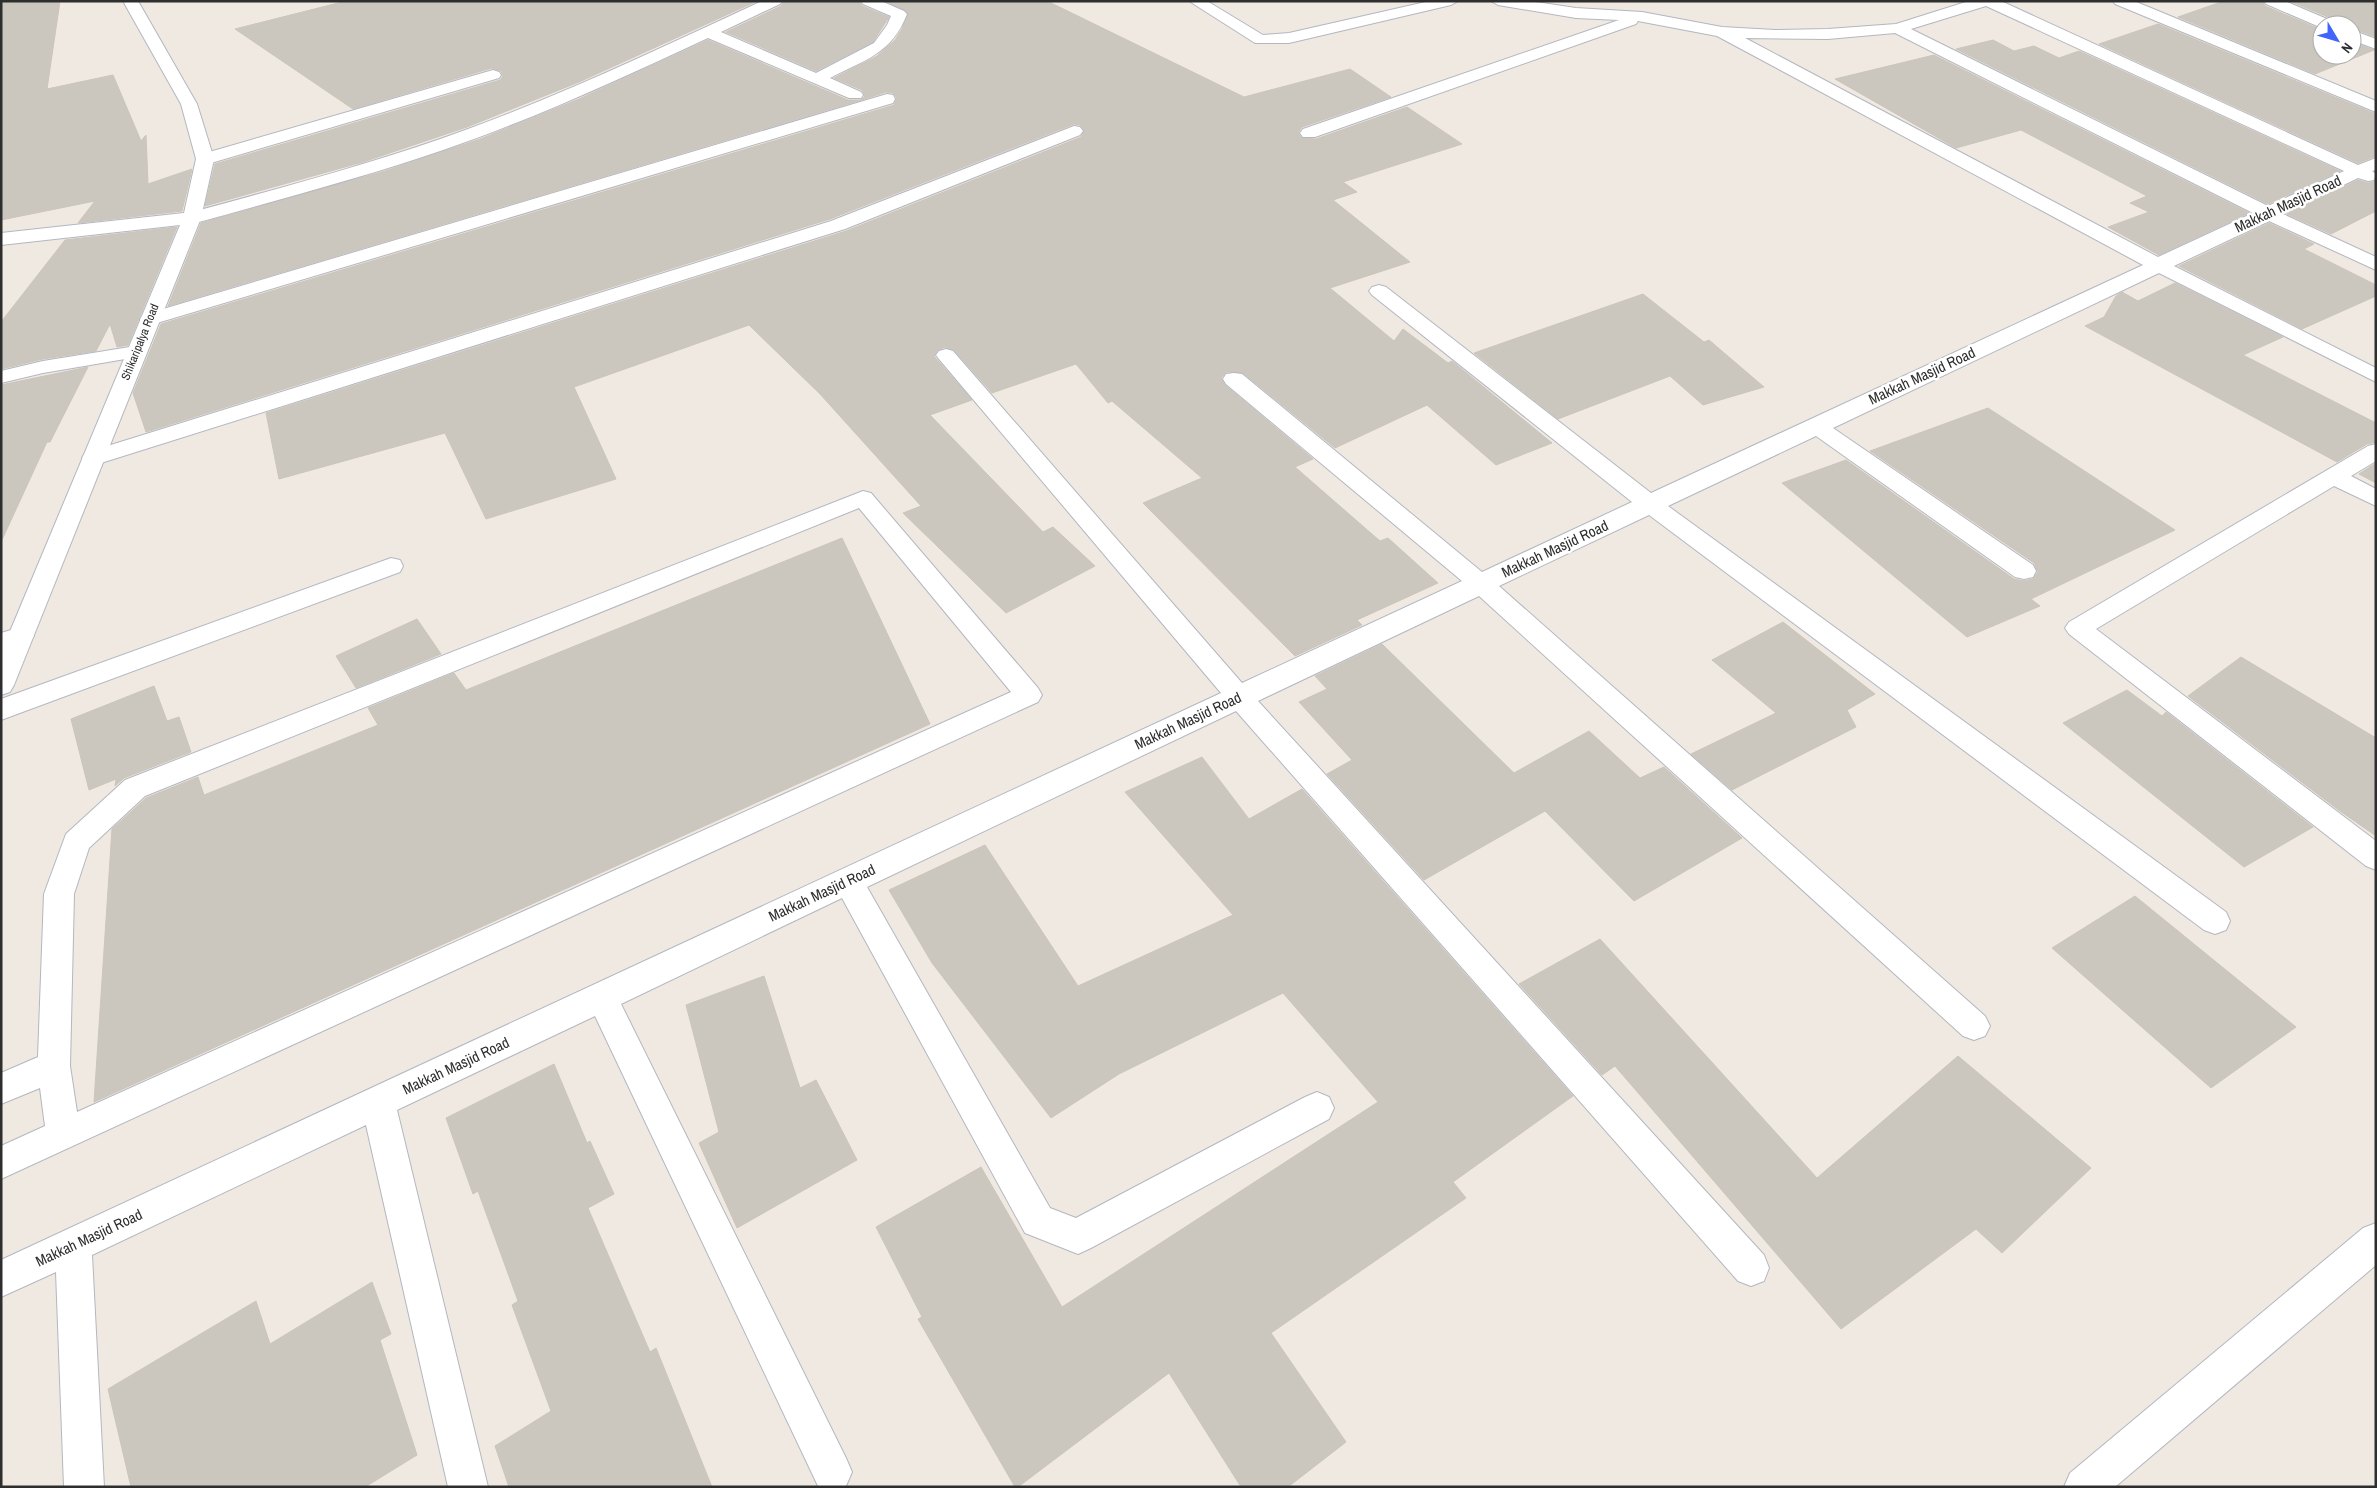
<svg xmlns="http://www.w3.org/2000/svg" width="2377" height="1488" font-family="'Archivo Narrow',sans-serif">
  <style>
    .building { fill: #cbc7bf; stroke: #cbc5ba }
    .lines { fill: none; stroke-linecap: round; stroke-linejoin: round }
    .service-casing { stroke: #b4b7c1; stroke-width: 2 }
    .minor-casing { stroke: #b4b7c1; stroke-width: 2 }
    .tertiary-casing { stroke: #b4b7c1; stroke-width: 2 }
    .service { fill: #fff; fill-rule: evenodd }
    .minor { fill: #fff; fill-rule: evenodd }
    .tertiary { fill: #fff; fill-rule: evenodd }
    .labels { text-anchor: middle; stroke-width: 5; stroke-linejoin: round; paint-order: stroke }
    .far-street-label { font-size: 12px; fill: #2e2e2e; stroke: #fff }
    .street-label { font-size: 15px; fill: #2e2e2e; stroke: #fff }
  </style>
  <rect width="100%" height="100%" fill="#efe9e1"/>
  <g class="building">
    <polygon points="1,1 60,1 47,89 113,75 141,141 146,135 148,184 192,169 182,211 78,223 95,201 1,220"/>
    <polygon points="346,1 757,1 579,82 467,127 363,162 205,206 215,164 500,80 503,76 501,71 492,68 353,109 235,29"/>
    <polygon points="784,1 859,1 862,6 889,17 873,42 816,71 726,32 781,6"/>
    <polygon points="886,1 1047,1 1244,97 1350,69 1391,97 1302,127 1298,133 1302,138 1316,139 1407,107 1462,144 1343,182 1357,192 1333,200 1410,262 1330,288 1394,341 1403,329 1448,363 1452,361 1552,443 1496,465 1427,405 1335,448 1243,373 1226,372 1221,378 1225,385 1313,459 1295,467 1380,541 1388,538 1438,583 1357,620 1362,625 1295,656 1143,503 1202,478 1112,401 1108,403 1076,364 992,393 954,350 945,347 938,350 934,356 972,400 930,415 1043,532 1053,527 1095,566 1006,613 903,513 921,506 820,394 749,325 574,387 616,479 486,519 445,433 279,479 266,413 846,231 1081,137 1084,130 1080,125 1074,124 830,219 146,432 133,393 161,324 894,105 897,98 893,93 886,92 861,100 865,96 862,90 834,78 877,56 895,40 902,29 908,13"/>
    <polygon points="2224,1 2262,1 2265,6 2322,30 2322,55 2352,55 2352,42 2374,50 2315,74 2178,17"/>
    <polygon points="2290,1 2376,1 2376,37 2352,28 2352,25 2339,25 2335,20"/>
    <polygon points="2158,24 2376,114 2376,156 2358,163 2099,44"/>
    <polygon points="708,40 848,100 861,100 168,306 201,223 385,171 480,139 579,99"/>
    <polygon points="1993,40 2014,51 2034,46 2059,58 2079,51 2340,171 2268,204 1956,49"/>
    <polygon points="1934,55 2249,213 2159,255 2108,227 2149,212 2130,203 2147,196 2021,130 1956,148 1835,79"/>
    <polygon points="2358,180 2368,183 2376,181 2376,211 2331,234 2287,214"/>
    <polygon points="2269,223 2314,244 2304,249 2376,285 2376,296 2302,329 2179,266"/>
    <polygon points="177,227 128,345 117,347 110,324 96,351 43,359 1,369 1,322 65,240"/>
    <polygon points="2175,283 2283,337 2243,355 2376,423 2376,442 2367,444 2337,462 2085,326 2104,317 2116,296 2122,292 2138,301"/>
    <polygon points="1643,294 1704,342 1709,340 1764,387 1703,405 1670,376 1558,419 1474,353"/>
    <polygon points="88,367 50,442 47,442 1,542 1,385"/>
    <polygon points="1988,408 2175,530 2031,599 2040,606 1967,637 1782,483 1846,460 2014,579 2024,581 2033,579 2038,572 2034,563 1870,451"/>
    <polygon points="2376,463 2376,483 2359,474"/>
    <polygon points="842,538 930,724 94,1102 112,829 146,798 198,777 204,795 378,725 368,708 454,673 466,690"/>
    <polygon points="417,619 441,654 356,688 336,656"/>
    <polygon points="1783,622 1875,694 1847,710 1856,727 1732,790 1691,754 1776,713 1712,660"/>
    <polygon points="1382,644 1514,773 1589,731 1640,778 1664,767 1742,838 1634,901 1545,811 1424,880 1327,774 1352,760 1299,702 1327,689 1315,676"/>
    <polygon points="2241,657 2376,738 2376,836 2340,811 2188,696"/>
    <polygon points="154,686 167,721 179,717 191,752 124,778 115,786 116,779 89,790 71,719"/>
    <polygon points="2127,690 2162,716 2166,712 2313,827 2244,867 2063,723"/>
    <polygon points="1202,757 1249,819 1302,789 1573,1096 1453,1182 1466,1198 1271,1333 1346,1442 1288,1487 1241,1487 1169,1373 1018,1487 1015,1487 918,1319 922,1317 876,1227 981,1167 1062,1307 1378,1102 1283,993 1119,1074 1051,1118 932,963 889,890 985,845 1078,986 1233,915 1125,792"/>
    <polygon points="2135,896 2296,1027 2211,1088 2052,948"/>
    <polygon points="1600,939 1817,1178 1958,1056 2091,1168 2002,1253 1976,1229 1841,1329 1615,1066 1602,1075 1519,984"/>
    <polygon points="764,976 800,1088 816,1080 857,1160 737,1228 699,1143 719,1132 686,1005"/>
    <polygon points="554,1064 587,1143 590,1141 614,1194 588,1208 650,1352 656,1348 712,1487 509,1487 495,1446 551,1411 512,1305 518,1301 478,1191 473,1194 446,1118"/>
    <polygon points="372,1282 391,1334 380,1340 417,1455 365,1487 131,1487 108,1389 256,1301 270,1344"/>
  </g>
  <g class="lines">
    <defs>
      <g id="service">
        <path d="M863,491l8,2 167,195 4,7 -4,7 -1037,477v-33l44,-20 -5,-38 -39,16v-31l37,-16 6,-163 22,-60 59,-54zM859,508l152,184 -934,420 -7,-46 4,-172 15,-46 56,-52z"/>
        <polygon points="2376,1223 2376,1265 2115,1487 2064,1487 2070,1473 2363,1228"/>
      </g>
      <g id="minor">
        <path d="M762,1h20l-2,3 -59,28 95,41 58,-30 13,-18 4,-9 -28,-12 -2,-3h20l23,10 3,3c-15,40 -43,46 -77,64l31,14 2,3 -2,3h-12l-141,-60c-86,40 -172,80 -262,111 -81,28 -165,50 -247,73h-14l-2,-4 2,-4c95,-26 191,-51 283,-85 101,-37 197,-83 294,-128z"/>
        <polygon points="1189,1 1207,1 1263,35 1289,33 1430,1 1458,1 1451,5 1289,43 1255,43"/>
        <path d="M1491,1h38l47,7 66,4 80,15 53,3 53,-1 68,-5 73,-23h32l357,164 18,-7v12l-4,1 4,3 -2,6 -6,1 -10,-3 -75,36 93,43v13l-107,-49 -95,45 202,102v14l-217,-109 -326,155 200,137 3,6 -3,6 -9,2 -9,-2 -199,-141 -148,70 558,406 4,9 -4,9 -11,4 -11,-4 -555,-415 -150,71 486,430 5,10 -5,10 -11,4 -11,-4 -484,-440 -221,105 506,554 5,13 -5,13 -13,5 -13,-5 -502,-570 -369,176 183,321 26,10 229,-121 12,-5 12,5 5,11 -5,11 -238,129 -13,6 -53,-21 -183,-335 -221,106 225,454 6,14 -6,14h-28l-223,-470 -198,94 91,377h-40l-82,-362 -274,130 12,232h-40l-8,-215 -55,25v-37l1220,-567 -282,-334 -3,-4 3,-4 7,-2 7,2 289,332 220,-102 -236,-197 -3,-5 3,-5 8,-1 8,1 240,198 150,-70 -260,-207 -3,-4 3,-4 7,-2 7,2 265,206 492,-228 -426,-229 -79,-15 -2,3 -321,113h-12l-3,-4 3,-4 316,-109 -43,-2 -78,-13zM1986,6l358,165 -76,35 -357,-177zM1895,33l358,180 -95,44 -413,-219 83,1z"/>
        <polygon points="2113,1 2134,1 2376,101 2376,112 2115,4"/>
        <polygon points="2264,1 2285,1 2334,22 2337,25 2322,25 2322,28 2266,4"/>
        <polygon points="2352,30 2376,39 2376,49 2352,40"/>
        <polygon points="493,70 499,72 501,75 499,78 211,163 199,163 196,159 199,155"/>
        <polygon points="887,94 893,95 895,99 893,103 157,323 150,325 143,323 140,319 143,315"/>
        <polygon points="1074,126 1080,127 1083,131 1080,135 845,229 101,463 93,465 85,463 82,458 85,453 831,221"/>
        <polygon points="136,346 143,348 146,352 143,356 43,373 1,383 1,371 43,361"/>
        <polygon points="2376,444 2376,461 2351,476 2376,489 2376,506 2334,486 2096,629 2376,841 2376,870 2366,866 2069,634 2065,628 2069,622 2368,446"/>
        <polygon points="391,558 400,560 403,566 400,572 1,720 1,699"/>
        <polygon points="21,627 30,630 34,636 30,642 1,651 1,633"/>
      </g>
      <polygon id="tertiary" points="123,1 138,1 197,104 214,159 201,218 14,685 10,692 1,695 1,653 180,225 1,245 1,233 184,213 196,159 181,104"/>
    </defs>
    <use href="#service" class="service-casing"/>
    <use href="#minor" class="minor-casing"/>
    <use href="#tertiary" class="tertiary-casing"/>
    <use href="#service" class="service"/>
    <use href="#minor" class="minor"/>
    <use href="#tertiary" class="tertiary"/>
  </g>
  <g class="labels">
    <g class="far-street-label">
      <text transform="translate(140 342) rotate(-68)" y="4">Shikaripalya Road</text>
    </g>
    <g class="street-label">
      <text transform="translate(2288 204) rotate(-25)" y="5">Makkah Masjid Road</text>
      <text transform="translate(1922 376) rotate(-25)" y="5">Makkah Masjid Road</text>
      <text transform="translate(1555 549) rotate(-25)" y="5">Makkah Masjid Road</text>
      <text transform="translate(1188 721) rotate(-25)" y="5">Makkah Masjid Road</text>
      <text transform="translate(822 893) rotate(-25)" y="5">Makkah Masjid Road</text>
      <text transform="translate(456 1066) rotate(-25)" y="5">Makkah Masjid Road</text>
      <text transform="translate(89 1238) rotate(-25)" y="5">Makkah Masjid Road</text>
    </g>
  </g>
  <rect width="2377" height="1488" fill="none" stroke="#2e2e2e" stroke-width="5"/>
  <g transform="translate(2337 40) rotate(128)"><circle r="24" fill="#ffffff" stroke="#ababab"/>
  <path d="M0-4L9 19L0 12L-9 19Z" fill="#4264fb"/>
  <text y="-8" font-size="14" font-weight="bold" text-anchor="middle" fill="#2e2e2e">N</text>
  </g>
</svg>
